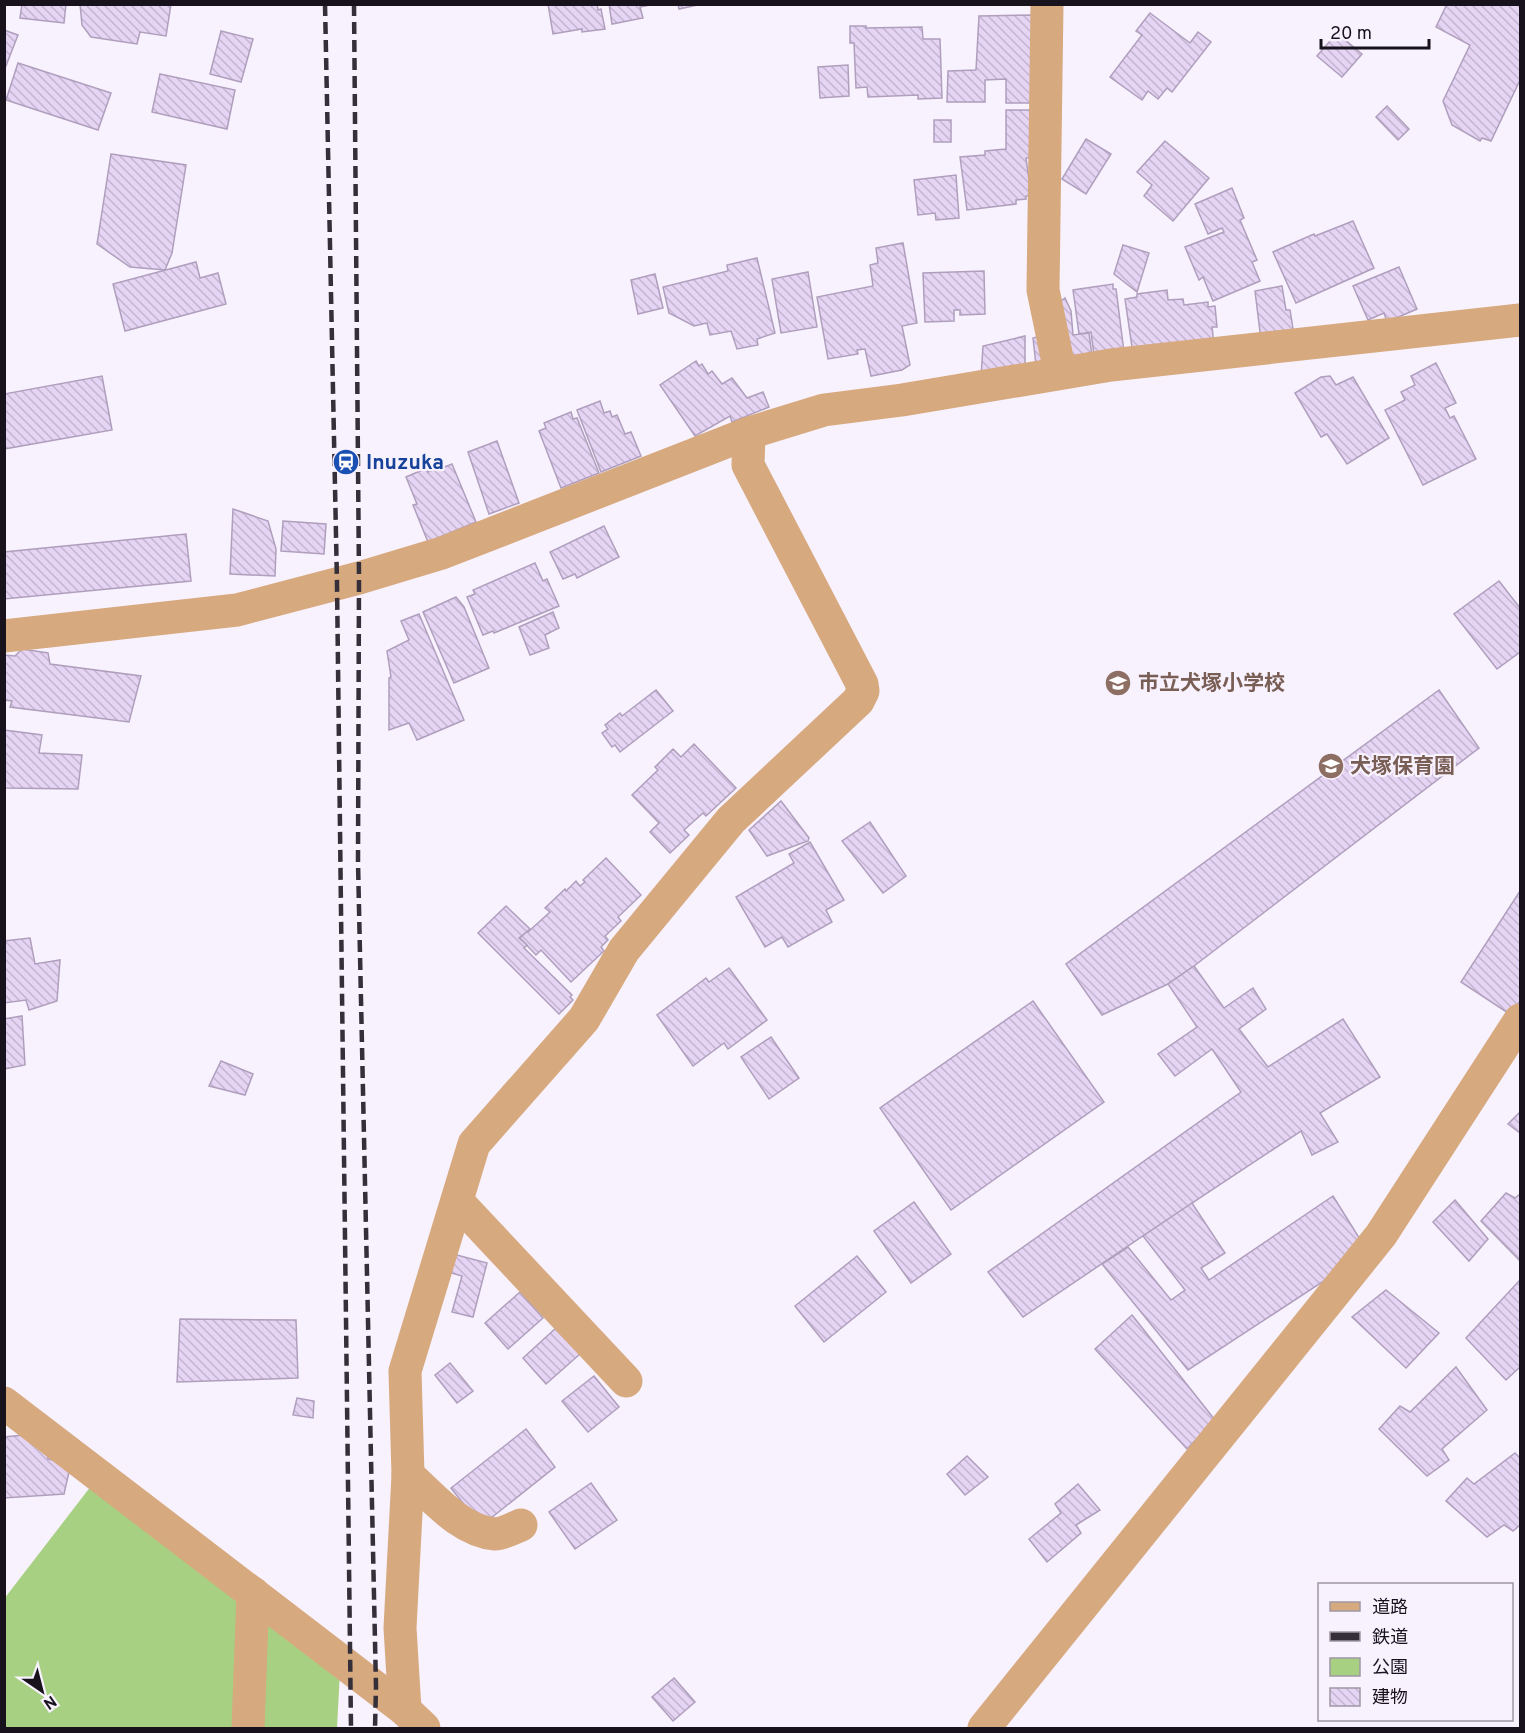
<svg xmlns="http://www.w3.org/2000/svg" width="1525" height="1733" font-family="Overpass,'Noto Sans JP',sans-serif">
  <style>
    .green { fill: #a8d082 }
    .building { fill: url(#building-back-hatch); stroke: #af9fbd; stroke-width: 1.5 }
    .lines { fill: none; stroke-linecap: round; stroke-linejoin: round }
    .minor { stroke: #d7a97e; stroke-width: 33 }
    .rail { stroke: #352f3a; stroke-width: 4.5; stroke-dasharray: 12 6; stroke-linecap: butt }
    .labels { text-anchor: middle; stroke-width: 4.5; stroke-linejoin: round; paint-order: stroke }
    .transit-label { font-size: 21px; font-weight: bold; fill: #164399; stroke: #f8f1fe; text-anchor: start }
    .education-label { font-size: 21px; font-weight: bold; fill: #785e54; stroke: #f8f1fe; text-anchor: start }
  </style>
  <defs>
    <pattern id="building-back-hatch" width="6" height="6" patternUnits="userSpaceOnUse" patternTransform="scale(1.5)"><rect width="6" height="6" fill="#e5d4f4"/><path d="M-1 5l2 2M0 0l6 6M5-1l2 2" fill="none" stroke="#c4b5d1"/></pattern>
  </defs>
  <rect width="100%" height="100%" fill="#f8f1fe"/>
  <polygon class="green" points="98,1477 340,1671 337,1728 5,1728 4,1599"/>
  <g class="building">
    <polygon points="22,4 66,4 64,23 20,18"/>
    <polygon points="80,4 171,4 166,36 140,32 137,44 91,37 82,25"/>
    <polygon points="548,4 597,4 598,10 601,9 605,29 582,32 582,29 553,34"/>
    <polygon points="609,4 655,4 640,7 643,18 612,24"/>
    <polygon points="678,4 702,4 679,9"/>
    <polygon points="1447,4 1520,4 1520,80 1491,141 1482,138 1480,141 1452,125 1443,101 1470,45 1436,27"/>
    <polygon points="1150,13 1190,43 1198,32 1211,42 1172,92 1167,88 1158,99 1148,91 1142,100 1110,77 1142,35 1136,31"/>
    <polygon points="1032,15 1032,103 1006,103 1006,79 985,80 985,102 947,102 948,71 976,70 979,16"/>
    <polygon points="850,26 866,26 866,28 922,27 923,39 940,39 942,98 918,99 918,95 868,97 867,87 856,88 854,43 850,43"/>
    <polygon points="4,30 18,35 4,71"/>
    <polygon points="221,31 253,39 241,82 210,74"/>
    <polygon points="1337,33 1362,54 1342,77 1317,56"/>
    <polygon points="18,63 111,93 98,130 6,100"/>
    <polygon points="848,65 849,96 820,98 818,67"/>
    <polygon points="160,74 235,90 227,129 152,112"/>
    <polygon points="1387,106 1409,129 1398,140 1376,117"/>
    <polygon points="1006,110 1031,110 1032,157 1026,158 1031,195 1026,196 1026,199 1016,200 1016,204 967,210 960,157 985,155 985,151 1006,149"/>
    <rect x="934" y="120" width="17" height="22"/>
    <polygon points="1086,139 1111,154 1086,194 1062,179"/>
    <polygon points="1165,141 1209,178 1173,221 1144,196 1152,185 1137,172"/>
    <polygon points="111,154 186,165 172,253 165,270 130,267 97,244"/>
    <polygon points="956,175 959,218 936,220 935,213 918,215 914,180"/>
    <polygon points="1232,188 1244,218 1240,220 1257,260 1252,262 1260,281 1213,301 1203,277 1199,280 1185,247 1224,232 1222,228 1208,234 1195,204"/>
    <polygon points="1353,221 1374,268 1296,303 1273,252 1314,234 1315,236"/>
    <polygon points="903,243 917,323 902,326 910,365 902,370 871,376 865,349 857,350 858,354 828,359 817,297 873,286 870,265 878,263 876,248"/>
    <polygon points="1123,245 1149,253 1137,292 1114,274"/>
    <polygon points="757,258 775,333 757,339 758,345 737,349 731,331 710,335 707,323 694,326 669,313 663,287 728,271 727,265"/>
    <polygon points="196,262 200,278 218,273 226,304 125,331 113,284"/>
    <polygon points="1399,267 1417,309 1387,322 1384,313 1368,320 1353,286"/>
    <polygon points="984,271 985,314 960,315 960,310 954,310 954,321 925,322 923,273"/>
    <polygon points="808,272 817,327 781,333 772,279"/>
    <polygon points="655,274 663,308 638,314 631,280"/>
    <polygon points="1113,284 1113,289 1116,289 1124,352 1094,355 1091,332 1079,334 1073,290"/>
    <polygon points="1282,286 1286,310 1290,310 1294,335 1261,340 1255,291"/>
    <polygon points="1167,290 1168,300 1183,299 1184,305 1208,302 1208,307 1215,306 1217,327 1212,327 1214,344 1132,347 1125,299 1137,297 1137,294"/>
    <polygon points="1065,298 1071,311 1073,335 1089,333 1092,356 1036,365 1033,338 1037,337 1037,320"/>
    <polygon points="1025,336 1025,368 981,377 983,346"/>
    <polygon points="696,361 699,366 702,364 708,374 712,371 722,384 732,378 747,398 763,392 769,407 732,422 730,416 695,436 660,385"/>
    <polygon points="1436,363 1456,403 1445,408 1450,418 1454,416 1476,459 1423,485 1385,410 1405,400 1401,392 1415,385 1411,376"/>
    <polygon points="102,376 112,430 4,449 4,394"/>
    <polygon points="1330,376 1336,385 1353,377 1389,438 1347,464 1327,434 1321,437 1295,393 1321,377"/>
    <polygon points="600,401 604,413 610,411 612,417 617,415 625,434 631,432 641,456 601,472 577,410"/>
    <polygon points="571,412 573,419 577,418 599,473 561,488 539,431 546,428 544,423"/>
    <polygon points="497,441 519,503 489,514 468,452"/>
    <polygon points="452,464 476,522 428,542 413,505 417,504 406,477 427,468 428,472 436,469 437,470"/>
    <polygon points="233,509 268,521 276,549 275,576 230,574"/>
    <polygon points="283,521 326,524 324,554 281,551"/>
    <polygon points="604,526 619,557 577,578 575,574 563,579 550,552"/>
    <polygon points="186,534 191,581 4,599 4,552"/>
    <polygon points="535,563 543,581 547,579 559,606 494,633 493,631 483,635 467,597 475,594 473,590"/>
    <polygon points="1499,581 1520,608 1520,652 1497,669 1454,614"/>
    <polygon points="456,597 464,607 489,668 454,683 423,612"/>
    <polygon points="553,612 559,628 545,635 549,648 530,655 519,627"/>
    <polygon points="419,614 464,720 417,740 409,723 389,730 389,678 391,677 387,651 409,640 401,621"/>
    <polygon points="22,649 48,653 50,664 141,676 129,722 10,707 12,701 4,700 4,655 15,656"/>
    <polygon points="656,690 673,711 620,752 615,745 612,747 602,733 608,729 605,725 620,713 622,716"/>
    <polygon points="1439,690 1479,748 1194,966 1168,984 1102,1015 1066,964"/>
    <polygon points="4,730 42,735 39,753 82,755 78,789 4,788"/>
    <polygon points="694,744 736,788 706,816 703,813 684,830 689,835 670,853 650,832 659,823 632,795 658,770 655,767 673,749 681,757"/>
    <polygon points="781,801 809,838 808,841 767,856 749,830"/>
    <polygon points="870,822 906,876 883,893 842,841"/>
    <polygon points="810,842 844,900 826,910 832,922 788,947 782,937 765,947 736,897 794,863 789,854"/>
    <polygon points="606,858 641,895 618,917 621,921 605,936 608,940 601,947 604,951 571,982 541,950 536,955 520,938 527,931 528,932 550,912 545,908 565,889 566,891 576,881 580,886 585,882 583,880"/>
    <polygon points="1520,891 1520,1001 1511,1015 1461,982"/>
    <polygon points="506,906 530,929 519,938 527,945 524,948 572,995 570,997 573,1000 559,1014 478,933"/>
    <polygon points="30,938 35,964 60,960 57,1001 29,1010 26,1000 4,1003 4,941"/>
    <polygon points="1194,966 1224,1008 1253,988 1266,1009 1239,1029 1268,1067 1343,1019 1380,1077 1320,1113 1338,1142 1312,1155 1301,1131 1192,1203 1184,1212 1143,1236 1023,1317 988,1272 1241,1092 1212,1049 1175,1076 1158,1054 1197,1027 1168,984"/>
    <polygon points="729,968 767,1020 728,1049 724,1043 693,1066 657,1015 706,978 709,982"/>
    <polygon points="1033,1001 1104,1102 951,1210 880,1108"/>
    <polygon points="22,1016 25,1065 4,1069 4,1019"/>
    <polygon points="771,1037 799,1078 769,1099 741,1057"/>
    <polygon points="221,1061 253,1074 245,1095 209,1086"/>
    <polygon points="1520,1112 1520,1133 1508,1124"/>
    <polygon points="1506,1193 1515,1198 1520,1194 1520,1261 1481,1221"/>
    <polygon points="1333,1196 1368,1252 1188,1370 1102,1264 1128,1247 1171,1300 1185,1290 1143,1236 1192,1203 1225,1253 1201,1268 1209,1280"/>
    <polygon points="1455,1200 1488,1239 1469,1261 1433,1222"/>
    <polygon points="914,1202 951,1254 911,1283 874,1231"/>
    <polygon points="453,1254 487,1263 473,1317 452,1312 462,1276 448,1272"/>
    <polygon points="857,1256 886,1292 824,1342 795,1306"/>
    <polygon points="1519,1281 1520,1282 1520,1367 1506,1380 1466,1338"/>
    <polygon points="1386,1290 1439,1333 1406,1368 1352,1317"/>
    <polygon points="520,1292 543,1318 508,1349 485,1323"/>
    <polygon points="1132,1315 1215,1420 1187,1449 1095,1349"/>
    <polygon points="180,1319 296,1320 298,1378 177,1382"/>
    <polygon points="557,1327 580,1354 546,1384 523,1358"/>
    <polygon points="450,1363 473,1391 457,1403 435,1375"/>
    <polygon points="1456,1367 1487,1410 1442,1449 1449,1460 1427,1476 1379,1429 1400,1406 1410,1412"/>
    <polygon points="594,1376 619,1407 588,1432 562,1401"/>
    <polygon points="297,1398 314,1401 313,1418 293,1415"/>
    <polygon points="526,1429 555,1467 481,1526 451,1488"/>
    <polygon points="44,1433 48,1459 71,1463 64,1494 4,1498 4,1437"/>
    <polygon points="1515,1453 1520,1458 1520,1525 1513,1531 1504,1525 1487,1537 1446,1501 1467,1478 1474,1484"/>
    <polygon points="967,1456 988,1477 965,1495 947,1474"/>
    <polygon points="591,1483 617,1520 575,1549 549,1512"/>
    <polygon points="1078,1484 1100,1510 1076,1525 1081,1533 1047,1562 1029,1539 1061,1513 1055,1504"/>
    <polygon points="674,1678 695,1702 673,1721 652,1697"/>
  </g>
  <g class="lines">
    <g class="minor">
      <polyline points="1047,4 1043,290 1060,372"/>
      <polyline points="4,636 237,610 359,578 442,553 749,433 824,410 902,400 1111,365 1520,320"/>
      <polyline points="457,1201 626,1381"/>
      <polyline points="4,1403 405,1710 424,1728"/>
      <path d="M408,1475c24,21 52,56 87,59 8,0 19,-6 26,-9"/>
      <polyline points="405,1710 400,1628 408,1475 405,1371 474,1144 584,1019 624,950 731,820 858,701 863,691 862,684 748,465 749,433"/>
      <polyline points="248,1728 253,1593"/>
      <polyline points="984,1728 1381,1235 1520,1020"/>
    </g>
    <g class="rail">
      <polyline points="325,4 337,583 351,1728"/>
      <polyline points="354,4 359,578 358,862 376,1687 375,1728"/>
    </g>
  </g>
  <defs>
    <symbol id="station-disc" viewBox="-11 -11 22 22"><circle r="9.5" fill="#1a4fb4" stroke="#f8f1fe"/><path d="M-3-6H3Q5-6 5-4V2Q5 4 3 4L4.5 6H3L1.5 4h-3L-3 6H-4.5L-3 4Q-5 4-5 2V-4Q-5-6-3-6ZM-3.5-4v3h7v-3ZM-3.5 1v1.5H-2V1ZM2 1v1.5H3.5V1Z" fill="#fff"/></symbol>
    <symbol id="school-disc" viewBox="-11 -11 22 22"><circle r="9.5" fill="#8d6e63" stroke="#f8f1fe"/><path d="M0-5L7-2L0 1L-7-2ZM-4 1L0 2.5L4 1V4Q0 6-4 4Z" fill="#fff"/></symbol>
  </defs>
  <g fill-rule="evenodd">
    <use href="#station-disc" x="331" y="447" width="30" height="30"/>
    <use href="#school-disc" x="1103" y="668" width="30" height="30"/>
    <use href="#school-disc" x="1316" y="751" width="30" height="30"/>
  </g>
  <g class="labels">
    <g class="transit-label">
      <text x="366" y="469">Inuzuka</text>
    </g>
    <g class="education-label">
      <text x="1138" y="690">市立犬塚小学校</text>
      <text x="1350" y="773">犬塚保育園</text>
    </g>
  </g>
  <rect width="1525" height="1733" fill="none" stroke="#18121d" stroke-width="12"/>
  <rect x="1318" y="1583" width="195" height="138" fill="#f8f1fe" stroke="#9e98a4" stroke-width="1.5"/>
  <rect x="1330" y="1602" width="30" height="9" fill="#d7a97e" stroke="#9e98a4" stroke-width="1.5"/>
  <text x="1372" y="1613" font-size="18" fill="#18121d">道路</text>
  <rect x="1330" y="1632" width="30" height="9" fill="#352f3a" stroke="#9e98a4" stroke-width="1.5"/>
  <text x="1372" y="1643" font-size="18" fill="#18121d">鉄道</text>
  <rect x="1330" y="1658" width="30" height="18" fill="#a8d082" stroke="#9e98a4" stroke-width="1.5"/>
  <text x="1372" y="1673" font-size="18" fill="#18121d">公園</text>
  <rect x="1330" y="1688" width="30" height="18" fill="url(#building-back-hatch)" stroke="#9e98a4" stroke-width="1.5"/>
  <text x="1372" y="1703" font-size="18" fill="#18121d">建物</text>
  <g transform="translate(42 1691) rotate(145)" stroke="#f8f1fe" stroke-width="4.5" paint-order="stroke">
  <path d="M0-4.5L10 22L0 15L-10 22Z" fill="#18121d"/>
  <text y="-9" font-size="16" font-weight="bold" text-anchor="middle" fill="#18121d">N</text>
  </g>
  <path d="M1321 39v9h108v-9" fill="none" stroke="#18121d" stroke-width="3"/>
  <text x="1330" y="39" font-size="18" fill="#18121d" stroke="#f8f1fe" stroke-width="4.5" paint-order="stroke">20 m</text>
</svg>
